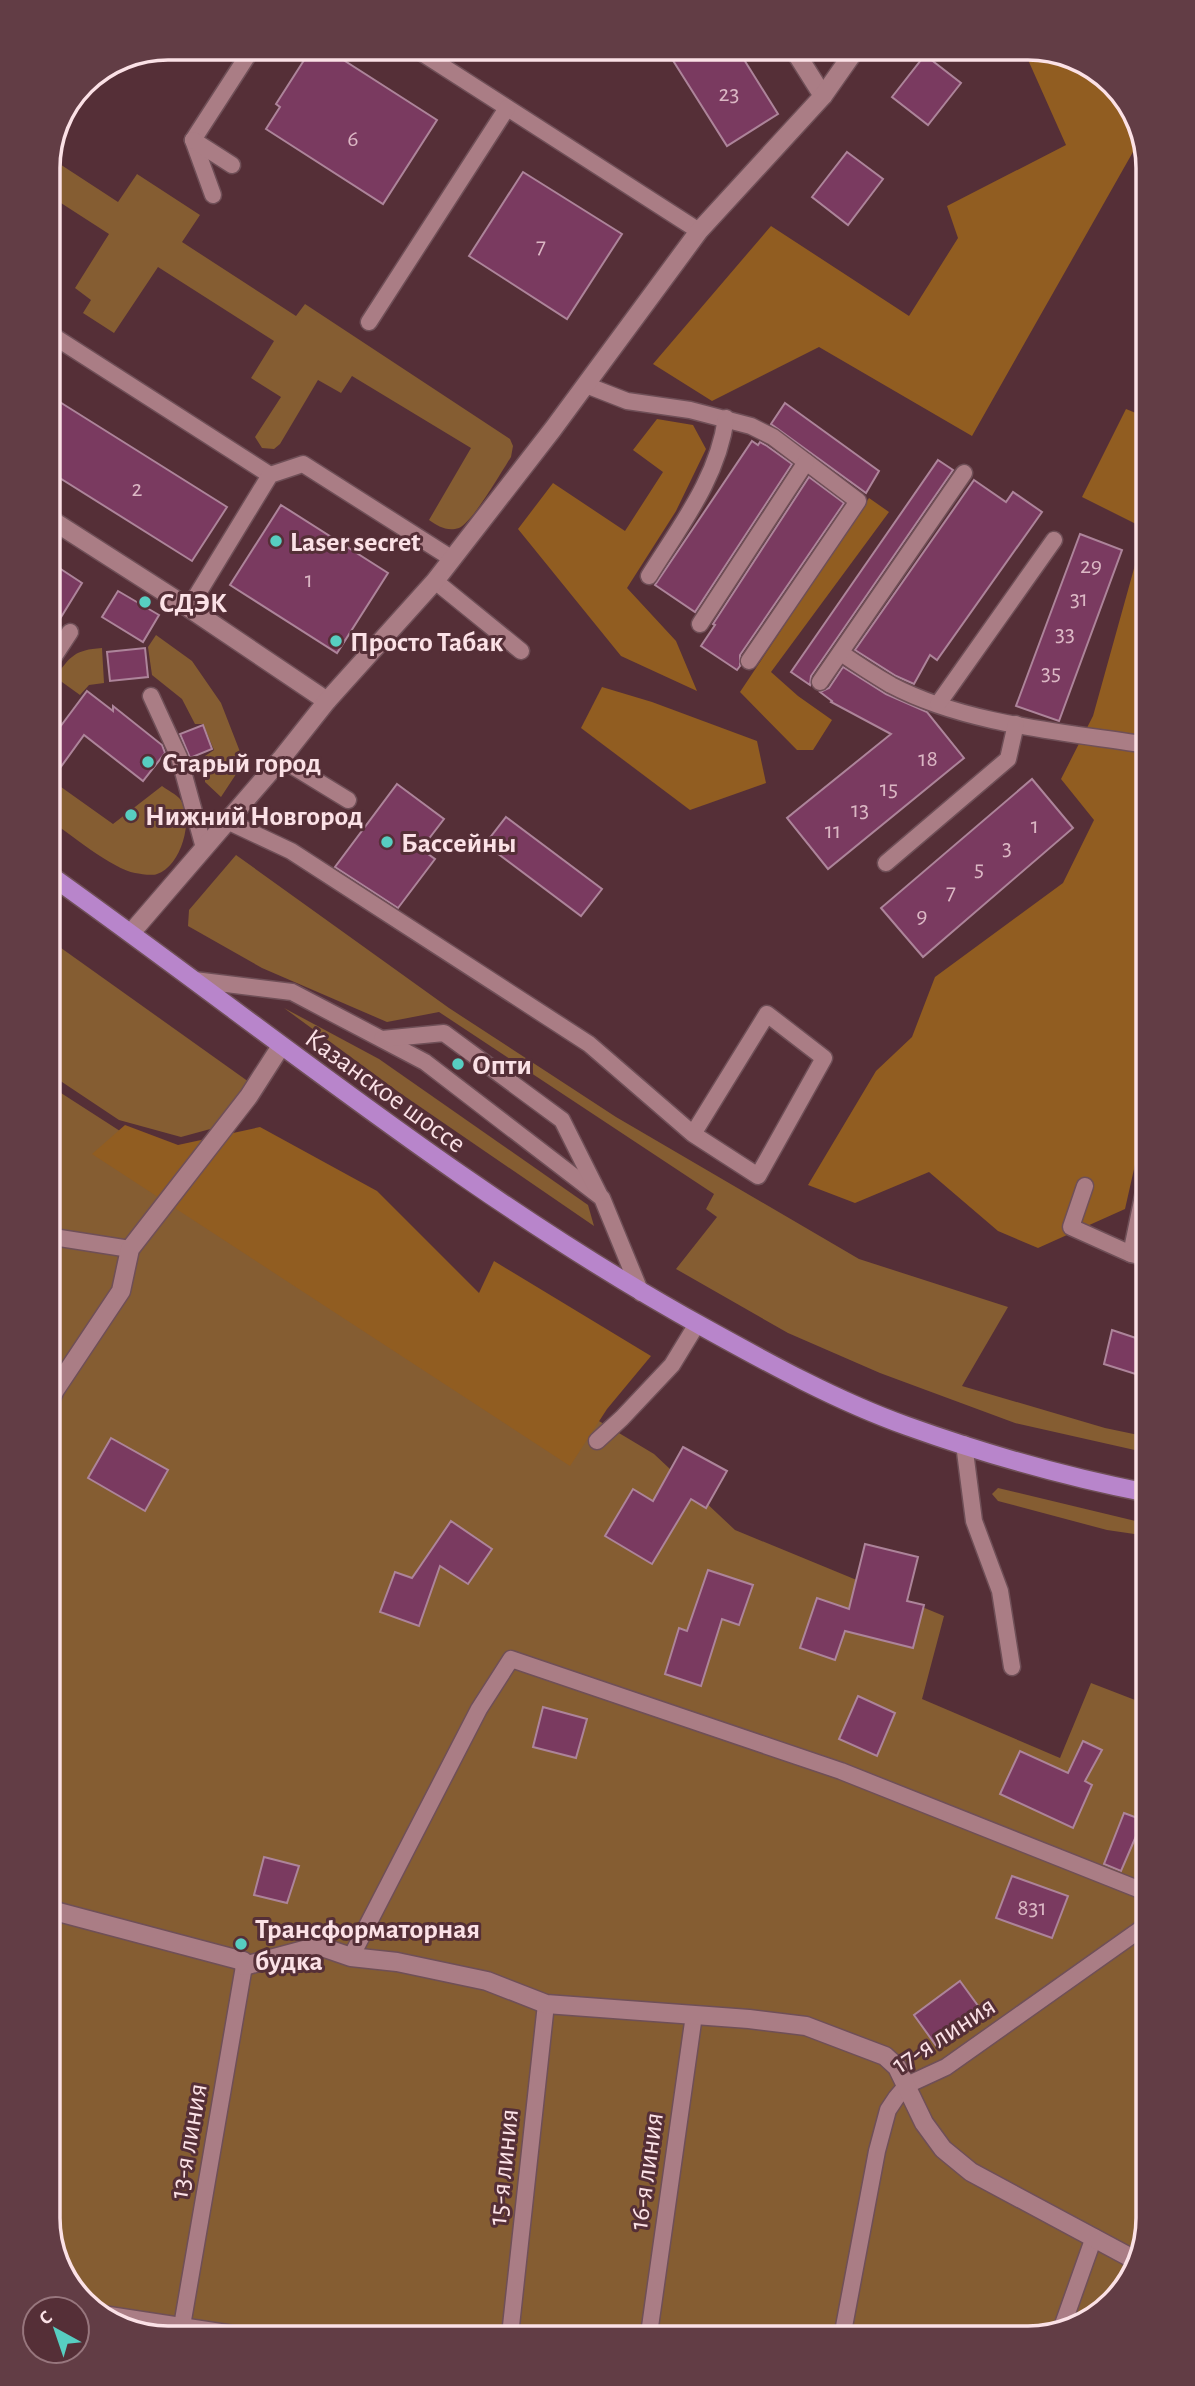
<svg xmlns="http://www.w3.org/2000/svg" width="1195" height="2386" font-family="'Alegreya Sans',sans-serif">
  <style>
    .green { fill: #855d32 }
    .forest { fill: #915d21 }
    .building { fill: #7a3a60; stroke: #ad849a; stroke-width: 2 }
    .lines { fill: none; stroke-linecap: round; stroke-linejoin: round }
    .service-casing { stroke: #6f4f57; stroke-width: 19 }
    .minor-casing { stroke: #6f4f57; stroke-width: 21 }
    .primary-casing { stroke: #6f4f57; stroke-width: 21 }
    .service { stroke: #aa7d85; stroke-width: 16 }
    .minor { stroke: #aa7d85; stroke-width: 18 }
    .primary { stroke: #b885cb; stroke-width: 18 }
    .poi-dot { fill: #57cec1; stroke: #552f37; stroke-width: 2.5 }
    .labels { text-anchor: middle; stroke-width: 6; stroke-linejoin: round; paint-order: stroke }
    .number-label { font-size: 24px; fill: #dbb7c4 }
    .poi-label { font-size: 28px; font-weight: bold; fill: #fbe1e6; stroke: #552f37; text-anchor: start }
    .street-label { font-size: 28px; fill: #fbe1e6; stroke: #552f37 }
    .rim { fill: none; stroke: #fbe1e6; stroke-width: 3.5 }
  </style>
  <rect width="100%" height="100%" fill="#552f37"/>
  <g class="green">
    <path d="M49,157l69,45 19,-28 63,41 -18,27 114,74 9,-12 205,135 3,7 -2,11c-9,14 -39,66 -52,71 -12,4 -21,-2 -30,-8l42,-72 -119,-72 -11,17 -23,-13 -38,64 -6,5 -12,-1 -7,-11 26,-40 -30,-19 23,-37 -116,-74 -44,66 -31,-20 8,-13 -16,-12 34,-54 -62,-40z"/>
    <polygon points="156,635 192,661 221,703 244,762 221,797 205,782 205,756 214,750 203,724 195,724 182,699 152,675 148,647"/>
    <path d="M102,648l2,35 -15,2 -9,10 -25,-18c16,-21 19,-27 47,-29z"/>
    <path d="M47,777l66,47 49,-38c5,4 14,8 18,13 15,19 1,68 -23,75 -5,2 -16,0 -22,-1 -21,-3 -68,-41 -88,-55z"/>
    <polygon points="236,855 449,1008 616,1117 859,1259 1008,1307 962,1386 1105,1428 1148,1437 1148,1453 1015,1423 880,1373 788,1333 676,1269 717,1217 706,1209 714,1194 439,1012 387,1022 262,968 188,926 189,910"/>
    <polygon points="47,938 249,1082 214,1128 181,1137 119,1120 47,1072"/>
    <polygon points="284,1008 379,1059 588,1205 594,1226 400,1093"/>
    <polygon points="47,1084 179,1169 654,1454 735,1530 944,1616 922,1699 1060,1758 1091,1683 1148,1705 1148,2219 1127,2286 1073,2330 160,2339 100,2318 56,2264 47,2219"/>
    <polygon points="998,1488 1148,1524 1148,1536 1107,1530 998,1501 992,1494"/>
  </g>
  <g class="forest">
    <polygon points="1033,48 1101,72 1139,122 1142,136 972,436 819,347 712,401 653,364 771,226 909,316 958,238 947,206 1066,145 1029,62"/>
    <polygon points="1126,409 1148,418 1148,1107 1125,1209 1038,1248 998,1231 929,1172 855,1203 808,1185 876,1071 912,1037 935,977 1063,883 1094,820 1061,779 1093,716 1135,565 1140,526 1082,497"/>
    <polygon points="657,419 693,425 706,449 676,511 627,588 676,641 697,691 621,656 518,529 553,483 625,531 663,472 633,450"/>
    <polygon points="869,498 889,512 771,672 798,696 832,720 813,750 797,750 740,692"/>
    <polygon points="602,687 652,702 757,741 766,783 690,810 581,728"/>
    <polygon points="125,1125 178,1145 260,1127 377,1191 479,1293 494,1261 651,1356 607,1409 570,1466 92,1154"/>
  </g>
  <g class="building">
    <polygon points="738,50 778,114 727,146 667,51"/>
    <polygon points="308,54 334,54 437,120 383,204 266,129 280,107 276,104"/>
    <polygon points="925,55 961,83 928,125 892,97"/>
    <polygon points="847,152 883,179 848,225 812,197"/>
    <polygon points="523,172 622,234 567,319 469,256"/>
    <polygon points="47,394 227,507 192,561 47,470"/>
    <polygon points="785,403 879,471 866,493 771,424"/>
    <polygon points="752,441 758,445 760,442 767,446 792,464 695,612 655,585"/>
    <polygon points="938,460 953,470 811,676 810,685 791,672"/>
    <polygon points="809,477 844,503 740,655 740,666 737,670 701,646 715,625 713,624"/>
    <polygon points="974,480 1006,502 1013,492 1042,512 937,660 930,655 914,684 896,676 855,650"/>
    <polygon points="281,505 388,573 337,653 230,585"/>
    <polygon points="1080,534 1122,550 1059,721 1016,706"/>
    <polygon points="47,560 82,583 47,640"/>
    <polygon points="118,591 159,615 143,642 102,617"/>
    <polygon points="145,648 148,677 110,681 107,652"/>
    <polygon points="843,667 886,694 927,712 964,758 828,869 787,818 891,734 831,702 832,701 820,692 829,688"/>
    <polygon points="87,691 113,711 113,706 162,745 165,753 143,781 84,735 47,786 47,724 57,731"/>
    <polygon points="203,725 212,749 190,758 180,734"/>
    <polygon points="1032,779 1073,828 923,957 881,908"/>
    <polygon points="397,784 444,819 421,849 435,859 398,908 335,867"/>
    <polygon points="506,817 602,889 581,916 485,844"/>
    <polygon points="1112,1330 1148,1342 1148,1378 1104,1364"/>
    <polygon points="111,1438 168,1470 145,1511 88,1478"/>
    <polygon points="683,1447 727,1471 706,1508 691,1499 652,1564 605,1536 633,1489 653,1501"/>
    <polygon points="451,1521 492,1549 468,1584 440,1566 419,1626 380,1612 395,1572 412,1578"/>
    <polygon points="865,1544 918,1557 907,1601 924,1605 913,1648 845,1631 835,1660 800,1648 817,1598 849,1609"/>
    <polygon points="708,1570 753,1585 739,1625 722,1619 701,1686 665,1674 679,1628 687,1631"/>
    <polygon points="858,1696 895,1713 877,1756 839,1739"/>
    <polygon points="543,1707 587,1719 576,1758 533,1747"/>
    <polygon points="1083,1741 1102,1750 1085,1781 1092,1785 1073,1828 1000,1794 1020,1751 1068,1773"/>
    <polygon points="1124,1813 1143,1820 1121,1871 1104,1864"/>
    <polygon points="264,1857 299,1866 287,1903 254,1895"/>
    <polygon points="1012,1876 1068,1896 1052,1938 996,1918"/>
    <polygon points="960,1981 984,2014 937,2047 914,2015"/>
  </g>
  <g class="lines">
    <defs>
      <g id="service">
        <polyline points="422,53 699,231"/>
        <polyline points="193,140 248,55"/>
        <polyline points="193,140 213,195"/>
        <polyline points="193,140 232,165"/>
        <polyline points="369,322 507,108"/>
        <polyline points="47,332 270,475"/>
        <polyline points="586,385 627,401 690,410 751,426 773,437 858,501 749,661"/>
        <path d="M649,576c31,-50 69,-98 77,-158"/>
        <polyline points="435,581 521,651"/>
        <polyline points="189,608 270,475 303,464 451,558"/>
        <polyline points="700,624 806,462"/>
        <path d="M841,653c16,11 33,22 50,32 76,40 174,47 257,60"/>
        <polyline points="47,667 70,632"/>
        <polyline points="820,682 964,473"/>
        <polyline points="151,696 179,757 204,848"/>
        <polyline points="938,704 1054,540"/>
        <polyline points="281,759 348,800"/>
        <polyline points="227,821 291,851 589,1044 693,1134 758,1176 824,1058 767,1014 693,1134"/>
        <polyline points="886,863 1008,759 1016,724"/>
        <polyline points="194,980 292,992 425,1062 602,1198 641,1293"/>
        <polyline points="382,1039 444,1033 562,1120 599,1194"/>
        <polyline points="1085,1186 1071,1227 1131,1254"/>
        <polyline points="47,1236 130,1249"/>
        <polyline points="1148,1258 1131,1254 1148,1172"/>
        <polyline points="597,1441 622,1418 672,1365 697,1324"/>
        <polyline points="964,1444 974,1521 1000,1591 1012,1667"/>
        <polyline points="351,1957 479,1709 511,1659 841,1771 1148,1893"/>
        <polyline points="96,2313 260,2338"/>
        <polyline points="182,2326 244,1966"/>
        <polyline points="1061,2330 1094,2237"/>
        <polyline points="843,2332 877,2151 888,2110 896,2098 907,2085 946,2067 1148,1924"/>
        <polyline points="649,2334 694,2015"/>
        <polyline points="510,2335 546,2004"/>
      </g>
      <g id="minor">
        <polyline points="794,50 823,96"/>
        <polyline points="47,517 189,608 327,701"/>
        <polyline points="131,933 281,759 327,701 435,581 553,429 699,231 823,96 856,49"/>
        <polyline points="47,1407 55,1390 121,1291 130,1249 249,1096 281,1046"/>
        <polyline points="47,1909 243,1961 244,1966 319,1946 351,1957 397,1962 487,1981 546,2004 749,2019 806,2026 885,2056 897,2067 924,2123 943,2149 971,2172 1135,2260"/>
      </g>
      <path id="primary" d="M47,873c218,155 424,326 658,455 65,36 132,73 202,98 78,28 159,51 241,67"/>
    </defs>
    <use href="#service" class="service-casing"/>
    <use href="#minor" class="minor-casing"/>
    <use href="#primary" class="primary-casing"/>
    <use href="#service" class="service"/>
    <use href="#minor" class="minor"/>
    <use href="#primary" class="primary"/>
  </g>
  <g class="poi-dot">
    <circle cx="276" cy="541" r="7"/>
    <circle cx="145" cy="602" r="7"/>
    <circle cx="336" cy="641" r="7"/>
    <circle cx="148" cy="762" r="7"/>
    <circle cx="131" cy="815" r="7"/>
    <circle cx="387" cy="842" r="7"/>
    <circle cx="458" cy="1064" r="7"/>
    <circle cx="241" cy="1944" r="7"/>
  </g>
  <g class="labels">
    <g class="number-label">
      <text x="729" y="101">23</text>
      <text x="353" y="146">6</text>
      <text x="541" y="253">7</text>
      <text x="137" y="496">2</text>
      <text x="1091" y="573">29</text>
      <text x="309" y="587">1</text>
      <text x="1079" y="606">31</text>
      <text x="1065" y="641">33</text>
      <text x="1051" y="680">35</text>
      <text x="928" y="766">18</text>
      <text x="889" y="796">15</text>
      <text x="860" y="817">13</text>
      <text x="1035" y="833">1</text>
      <text x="833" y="838">11</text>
      <text x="1007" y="855">3</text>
      <text x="979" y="876">5</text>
      <text x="951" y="899">7</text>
      <text x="922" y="923">9</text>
      <text x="1032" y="1915">831</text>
    </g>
    <g class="poi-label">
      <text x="290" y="551">Laser secret</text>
      <text x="159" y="612">СДЭК</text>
      <text x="350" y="651">Просто Табак</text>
      <text x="162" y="772">Старый город</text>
      <text x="145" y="825">Нижний Новгород</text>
      <text x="401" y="852">Бассейны</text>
      <text x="472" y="1074">Опти</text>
      <text x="255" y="1938">Трансформаторная<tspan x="255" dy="32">будка</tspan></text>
    </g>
    <g class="street-label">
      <text transform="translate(386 1090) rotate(36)" y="10">Казанское шоссе</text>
      <text transform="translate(943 2034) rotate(-33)" y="10">17-я линия</text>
      <text transform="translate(187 2141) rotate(-80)" y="10">13-я линия</text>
      <text transform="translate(502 2167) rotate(-84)" y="10">15-я линия</text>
      <text transform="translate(645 2171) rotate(-82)" y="10">16-я линия</text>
    </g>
  </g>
  <path d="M0 0H1195V2386H0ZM168 60H1028A108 108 0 0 1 1136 168V2218A108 108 0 0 1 1028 2326H168A108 108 0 0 1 60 2218V168A108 108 0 0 1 168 60Z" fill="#623d45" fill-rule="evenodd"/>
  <path class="rim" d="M168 60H1028A108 108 0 0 1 1136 168V2218A108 108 0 0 1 1028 2326H168A108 108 0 0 1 60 2218V168A108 108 0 0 1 168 60Z"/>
  <g transform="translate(56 2330) rotate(320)"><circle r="33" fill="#552f37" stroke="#97767d" stroke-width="2"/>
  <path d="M0-5L12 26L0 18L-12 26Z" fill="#57cec1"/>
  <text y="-10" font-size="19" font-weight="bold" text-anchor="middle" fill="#fbe1e6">С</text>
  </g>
</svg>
